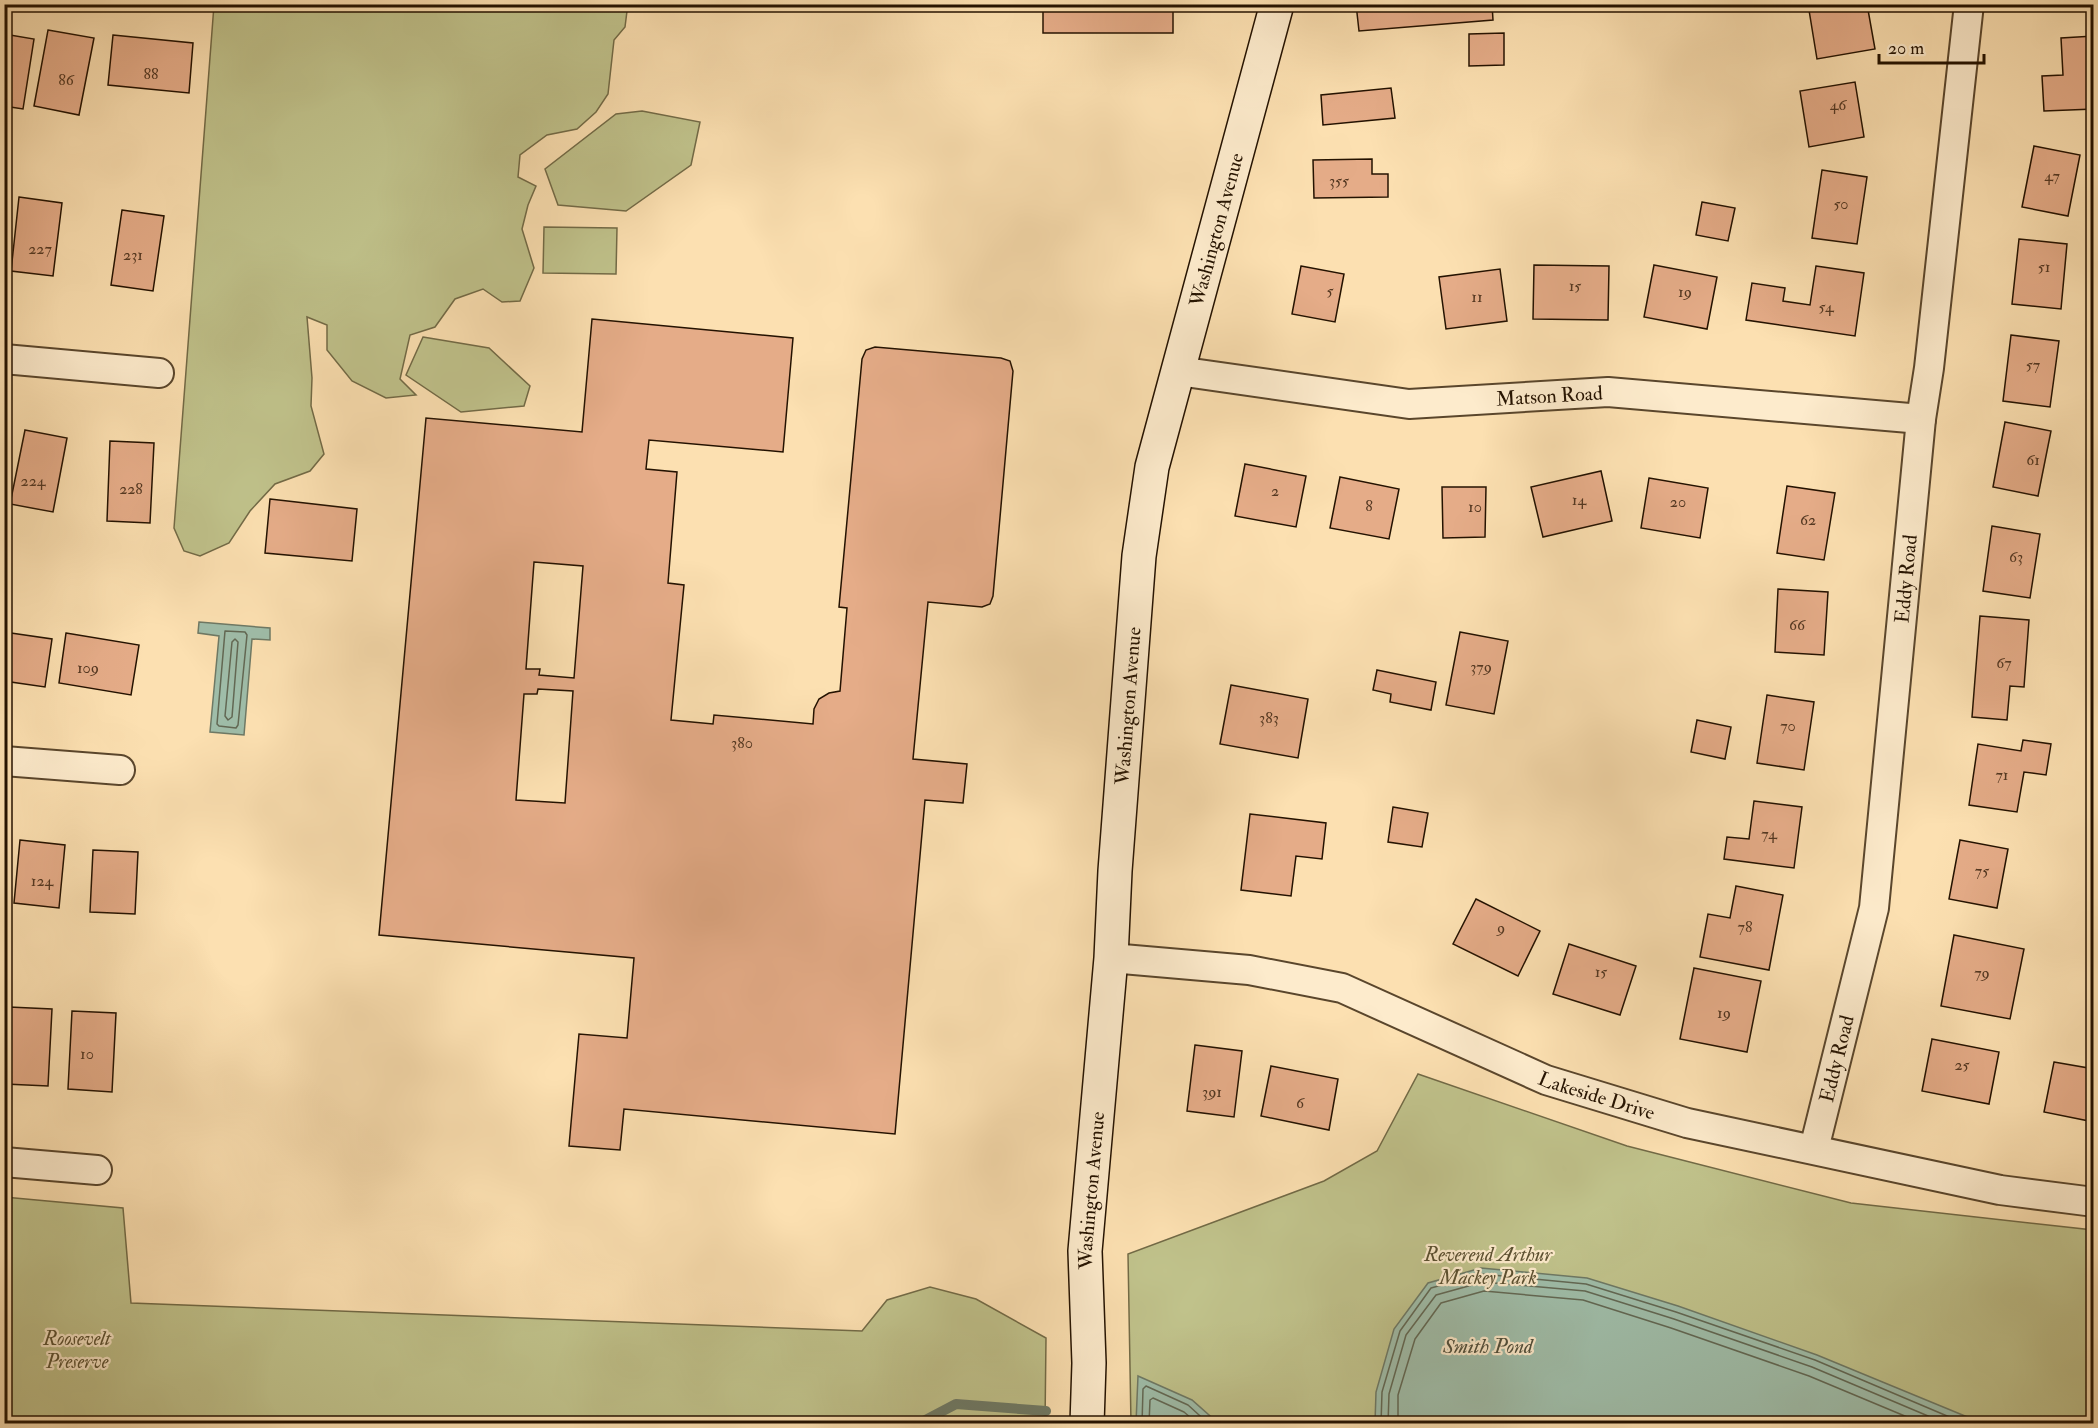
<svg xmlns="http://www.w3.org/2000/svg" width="2098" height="1428" font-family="'IM FELL Double Pica',serif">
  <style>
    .green { fill: #c0c28b; stroke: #726a46; stroke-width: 1.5 }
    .water { fill: #9fbda9; stroke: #6e7965; stroke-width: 1.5 }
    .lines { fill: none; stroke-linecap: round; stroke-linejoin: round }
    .shore { stroke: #626854; stroke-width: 1.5 }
    .stream { stroke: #6e7965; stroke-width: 10 }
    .building { fill: #e5ac88; stroke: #241200; stroke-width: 1.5; fill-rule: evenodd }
    .street-casing { stroke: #5a462c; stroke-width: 32 }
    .secondary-casing { stroke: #241200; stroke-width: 36 }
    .street { stroke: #fdebcc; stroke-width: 28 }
    .secondary { stroke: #fdebcc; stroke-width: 33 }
    .labels { text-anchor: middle; stroke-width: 4.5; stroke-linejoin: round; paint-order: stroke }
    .number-label { font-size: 16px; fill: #543822 }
    .street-label { font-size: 20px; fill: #241200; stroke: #fdebcc }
    .park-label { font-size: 20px; font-style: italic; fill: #5b5031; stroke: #fdebcc }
    .water-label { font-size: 21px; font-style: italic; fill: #4f4e3b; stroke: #fdebcc }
  </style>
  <rect width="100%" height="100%" fill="#fce0b1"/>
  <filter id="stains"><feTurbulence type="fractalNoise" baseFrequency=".00333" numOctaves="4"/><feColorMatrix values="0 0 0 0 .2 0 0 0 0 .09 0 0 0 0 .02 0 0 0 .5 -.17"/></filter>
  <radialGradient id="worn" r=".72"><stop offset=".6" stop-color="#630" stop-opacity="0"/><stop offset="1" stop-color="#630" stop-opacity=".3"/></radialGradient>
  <g class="green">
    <polygon points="214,5 624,4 627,11 625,27 614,40 608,94 596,112 577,129 547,135 520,155 518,177 536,186 528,205 522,229 534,268 520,301 502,302 483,289 455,299 435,327 410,335 400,379 416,395 386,398 352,381 327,350 327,325 307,317 312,378 311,406 324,454 310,471 275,484 250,511 229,543 200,556 184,551 174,528"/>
    <polygon points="642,111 700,122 691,165 626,211 558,205 545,169 616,114"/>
    <polygon points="544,227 617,228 616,274 543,273"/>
    <polygon points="423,337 489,348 530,386 524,406 461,412 406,375"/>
    <polygon points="1418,1074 1627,1146 1851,1203 2093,1230 2093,1423 1131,1423 1128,1254 1324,1181 1377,1151"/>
    <polygon points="4,1197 123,1208 131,1303 862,1331 887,1300 930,1287 976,1299 1046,1338 1045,1423 5,1423"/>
  </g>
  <g class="water">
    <polygon points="199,622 270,628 270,640 252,639 244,735 210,732 219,636 198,633"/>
    <polygon points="1481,1268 1587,1278 1678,1306 1817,1355 1982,1423 1375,1423 1376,1392 1394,1329 1428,1283"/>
    <polygon points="1138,1376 1192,1400 1218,1423 1136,1423"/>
  </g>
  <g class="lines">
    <g class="shore">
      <polygon points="225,631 245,632 247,635 238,725 236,728 219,726 217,724"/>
      <polygon points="235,639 238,642 232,717 228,720 225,716 232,642"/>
      <polyline points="1142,1424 1143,1389 1146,1386 1188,1405 1209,1424"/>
      <polyline points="1149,1424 1150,1400 1153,1398 1184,1412 1198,1424"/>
      <polyline points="1381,1424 1382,1392 1400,1331 1431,1288 1482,1274 1586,1284 1676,1312 1815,1360 1966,1424"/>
      <polyline points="1388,1424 1389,1394 1406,1335 1436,1295 1483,1282 1585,1291 1674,1319 1812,1367 1947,1424"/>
      <polyline points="1398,1424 1398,1395 1415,1339 1441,1303 1484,1291 1583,1300 1671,1328 1809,1376 1924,1424"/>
    </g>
    <polyline class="stream" points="918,1424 956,1404 1046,1411"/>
  </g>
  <g class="building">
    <rect x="1043" y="4" width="130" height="29"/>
    <polygon points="1356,4 1492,4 1493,20 1359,31"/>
    <polygon points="1808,4 1867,4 1875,49 1817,59"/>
    <polygon points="48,30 94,38 79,115 34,106"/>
    <polygon points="1504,33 1504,65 1469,66 1469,34"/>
    <polygon points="4,34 34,39 23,109 4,106"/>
    <polygon points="113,35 193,43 189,93 108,85"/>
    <polygon points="2094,36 2094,109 2044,111 2042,76 2063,75 2061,38"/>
    <polygon points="1855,82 1864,137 1809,147 1800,91"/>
    <polygon points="1391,88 1395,118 1323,125 1321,95"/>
    <polygon points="2034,146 2080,155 2068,216 2022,207"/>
    <polygon points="1372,159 1372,174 1388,174 1388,197 1314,198 1313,160"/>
    <polygon points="1822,170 1867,177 1857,244 1812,238"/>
    <polygon points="19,197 62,203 53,276 11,271"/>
    <polygon points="1702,202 1735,208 1728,241 1696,235"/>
    <polygon points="122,210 164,216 153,291 111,285"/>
    <polygon points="2019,239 2067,244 2061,309 2012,304"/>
    <polygon points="1534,265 1609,266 1608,320 1533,319"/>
    <polygon points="1654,265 1717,277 1707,329 1644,317"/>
    <polygon points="1301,266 1344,274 1335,322 1292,314"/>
    <polygon points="1816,266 1864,273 1855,336 1746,320 1752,283 1785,288 1783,301 1810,305"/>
    <polygon points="1500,269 1507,321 1446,329 1439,277"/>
    <path d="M592,319l201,19 -10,114 -134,-12 -3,29 31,3 -9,111 16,2 -13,135 42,4 1,-9 99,9 1,-15 5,-10 10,-6 11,-2 7,-83 -8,-1 23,-248 4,-9 9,-3 126,11 9,3 3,10 -20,225 -3,8 -8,3 -54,-5 -15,157 54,5 -4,39 -38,-3 -30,334 -271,-25 -4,41 -51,-4 10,-112 48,4 7,-80 -255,-23 47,-517 156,14zM534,562l49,4 -9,112 -35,-3 1,-6h-14zM538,689l35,2 -8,112 -49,-3 8,-106h13z"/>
    <polygon points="2011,335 2059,341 2050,407 2003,401"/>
    <polygon points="2005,422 2051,431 2038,496 1993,487"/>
    <polygon points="25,430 67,438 53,512 10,504"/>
    <polygon points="110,441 154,443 150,523 107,521"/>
    <polygon points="1245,464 1306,476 1296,527 1235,516"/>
    <polygon points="1601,471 1612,521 1543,537 1531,487"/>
    <polygon points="1340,477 1399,489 1389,539 1330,528"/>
    <polygon points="1649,478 1708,488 1700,538 1641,528"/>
    <polygon points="1787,486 1835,493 1824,560 1777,553"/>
    <polygon points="1442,487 1486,487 1485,537 1443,538"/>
    <polygon points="270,499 357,509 352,561 265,553"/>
    <polygon points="1992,526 2040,534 2030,598 1983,591"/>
    <polygon points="1778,589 1828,592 1824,655 1775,652"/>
    <polygon points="1980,616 2029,620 2024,687 2010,686 2007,720 1972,717"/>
    <polygon points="4,632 52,639 45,687 4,681"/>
    <polygon points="1460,632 1508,641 1494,714 1446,705"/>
    <polygon points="66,633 139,645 131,695 59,683"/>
    <polygon points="1377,670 1436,682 1431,710 1390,702 1391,694 1373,690"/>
    <polygon points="1231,685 1308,699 1298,758 1220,744"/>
    <polygon points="1767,695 1814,702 1804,770 1757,763"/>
    <polygon points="1697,720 1731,727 1725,759 1691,752"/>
    <polygon points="2023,740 2051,744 2046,775 2024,772 2017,812 1969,805 1978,744 2021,751"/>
    <polygon points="1754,801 1802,807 1794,868 1724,859 1727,837 1749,839"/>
    <polygon points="1393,807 1428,813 1422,847 1388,842"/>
    <polygon points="1250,814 1326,823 1322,859 1296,856 1291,896 1241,890"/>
    <polygon points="20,840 65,845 59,908 14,903"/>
    <polygon points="1960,840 2008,849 1997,908 1949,899"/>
    <polygon points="93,850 138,852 135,914 90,912"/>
    <polygon points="1736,886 1783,895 1769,970 1700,957 1708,914 1730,918"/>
    <polygon points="1476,899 1540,931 1518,976 1453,944"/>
    <polygon points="1954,935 2024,949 2010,1019 1941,1006"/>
    <polygon points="1569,944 1636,966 1620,1015 1553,994"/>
    <polygon points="1694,968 1761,981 1747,1052 1680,1039"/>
    <polygon points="9,1007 52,1009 48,1086 5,1084"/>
    <polygon points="72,1011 116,1013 112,1092 68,1089"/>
    <polygon points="1932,1039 1999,1052 1989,1104 1922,1091"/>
    <polygon points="1195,1045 1242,1051 1234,1117 1187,1111"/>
    <polygon points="2054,1062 2094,1069 2094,1122 2044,1112"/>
    <polygon points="1271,1066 1338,1079 1329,1130 1261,1116"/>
  </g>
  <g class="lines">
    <defs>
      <g id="street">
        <polyline points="4,359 159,373"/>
        <path id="s1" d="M1178,371l231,33 199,-12 313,27"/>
        <polyline points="4,761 120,770"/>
        <path id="s2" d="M1111,958l138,12 93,18 204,92 141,43 313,67 94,12"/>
        <path id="s3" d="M1814,1149l60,-241 47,-489 8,-51 40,-364"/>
        <polyline points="4,1162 97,1170"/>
      </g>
      <g id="secondary">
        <path id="s4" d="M1087,1424l2,-61 -4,-112 26,-293 4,-87 24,-315 13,-89 125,-463"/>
      </g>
    </defs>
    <use href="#street" class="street-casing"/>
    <use href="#secondary" class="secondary-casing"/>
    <use href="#street" class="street"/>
    <use href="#secondary" class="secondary"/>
  </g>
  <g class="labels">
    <g class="number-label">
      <text x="151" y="79">88</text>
      <text x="66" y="85">86</text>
      <text x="1838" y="110">46</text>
      <text x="2052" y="181">47</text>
      <text x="1339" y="186">355</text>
      <text x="1841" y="209">50</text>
      <text x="40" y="254">227</text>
      <text x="133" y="260">231</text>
      <text x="2044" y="272">51</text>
      <text x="1575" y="291">15</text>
      <text x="1330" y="296">5</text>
      <text x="1685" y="297">19</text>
      <text x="1477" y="302">11</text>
      <text x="1826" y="312">54</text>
      <text x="2033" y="370">57</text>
      <text x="2033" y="465">61</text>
      <text x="33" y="486">224</text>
      <text x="131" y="494">228</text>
      <text x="1275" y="496">2</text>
      <text x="1579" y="505">14</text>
      <text x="1678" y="507">20</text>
      <text x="1369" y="511">8</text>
      <text x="1475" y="512">10</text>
      <text x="1808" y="525">62</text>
      <text x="2016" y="562">63</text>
      <text x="1797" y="630">66</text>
      <text x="2004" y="668">67</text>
      <text x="1481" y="672">379</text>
      <text x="88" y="673">109</text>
      <text x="1269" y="723">383</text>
      <text x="1788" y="731">70</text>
      <text x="742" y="748">380</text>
      <text x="2002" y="780">71</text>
      <text x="1769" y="839">74</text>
      <text x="1982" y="876">75</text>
      <text x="42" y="886">124</text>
      <text x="1745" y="932">78</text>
      <text x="1501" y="933">9</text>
      <text x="1601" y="977">15</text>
      <text x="1982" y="978">79</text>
      <text x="1724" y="1018">19</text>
      <text x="87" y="1059">10</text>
      <text x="1962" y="1070">25</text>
      <text x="1212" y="1097">391</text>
      <text x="1300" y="1108">6</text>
    </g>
    <g class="street-label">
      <text dy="7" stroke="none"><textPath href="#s4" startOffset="1206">Washington Avenue</textPath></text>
      <text dy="7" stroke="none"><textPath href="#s1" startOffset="374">Matson Road</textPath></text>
      <text dy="7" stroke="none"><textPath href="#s3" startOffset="579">Eddy Road</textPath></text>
      <text dy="7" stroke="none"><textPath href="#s4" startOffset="720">Washington Avenue</textPath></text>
      <text dy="7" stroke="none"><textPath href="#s3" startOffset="93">Eddy Road</textPath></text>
      <text dy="7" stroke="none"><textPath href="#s2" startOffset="510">Lakeside Drive</textPath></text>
      <text dy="7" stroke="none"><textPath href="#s4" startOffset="234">Washington Avenue</textPath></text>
    </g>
    <g class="park-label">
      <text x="1488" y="1261">Reverend Arthur<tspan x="1488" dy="23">Mackey Park</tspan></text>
      <text x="77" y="1345">Roosevelt<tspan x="77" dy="23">Preserve</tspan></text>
    </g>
    <g class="water-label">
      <text x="1488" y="1353">Smith Pond</text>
    </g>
  </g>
  <rect width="2098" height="1428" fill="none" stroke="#fce0b1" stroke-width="24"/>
  <rect x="6" y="6" width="2086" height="1416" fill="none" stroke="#241200" stroke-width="3"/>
  <rect x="12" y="12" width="2074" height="1404" fill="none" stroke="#241200" stroke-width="1.5"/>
  <path d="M1879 54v9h105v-9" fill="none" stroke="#241200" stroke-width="3"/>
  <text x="1888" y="54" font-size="18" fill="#241200" stroke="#fdebcc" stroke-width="4.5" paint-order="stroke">20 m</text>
  <rect width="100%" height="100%" filter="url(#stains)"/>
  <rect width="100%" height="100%" fill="url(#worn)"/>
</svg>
